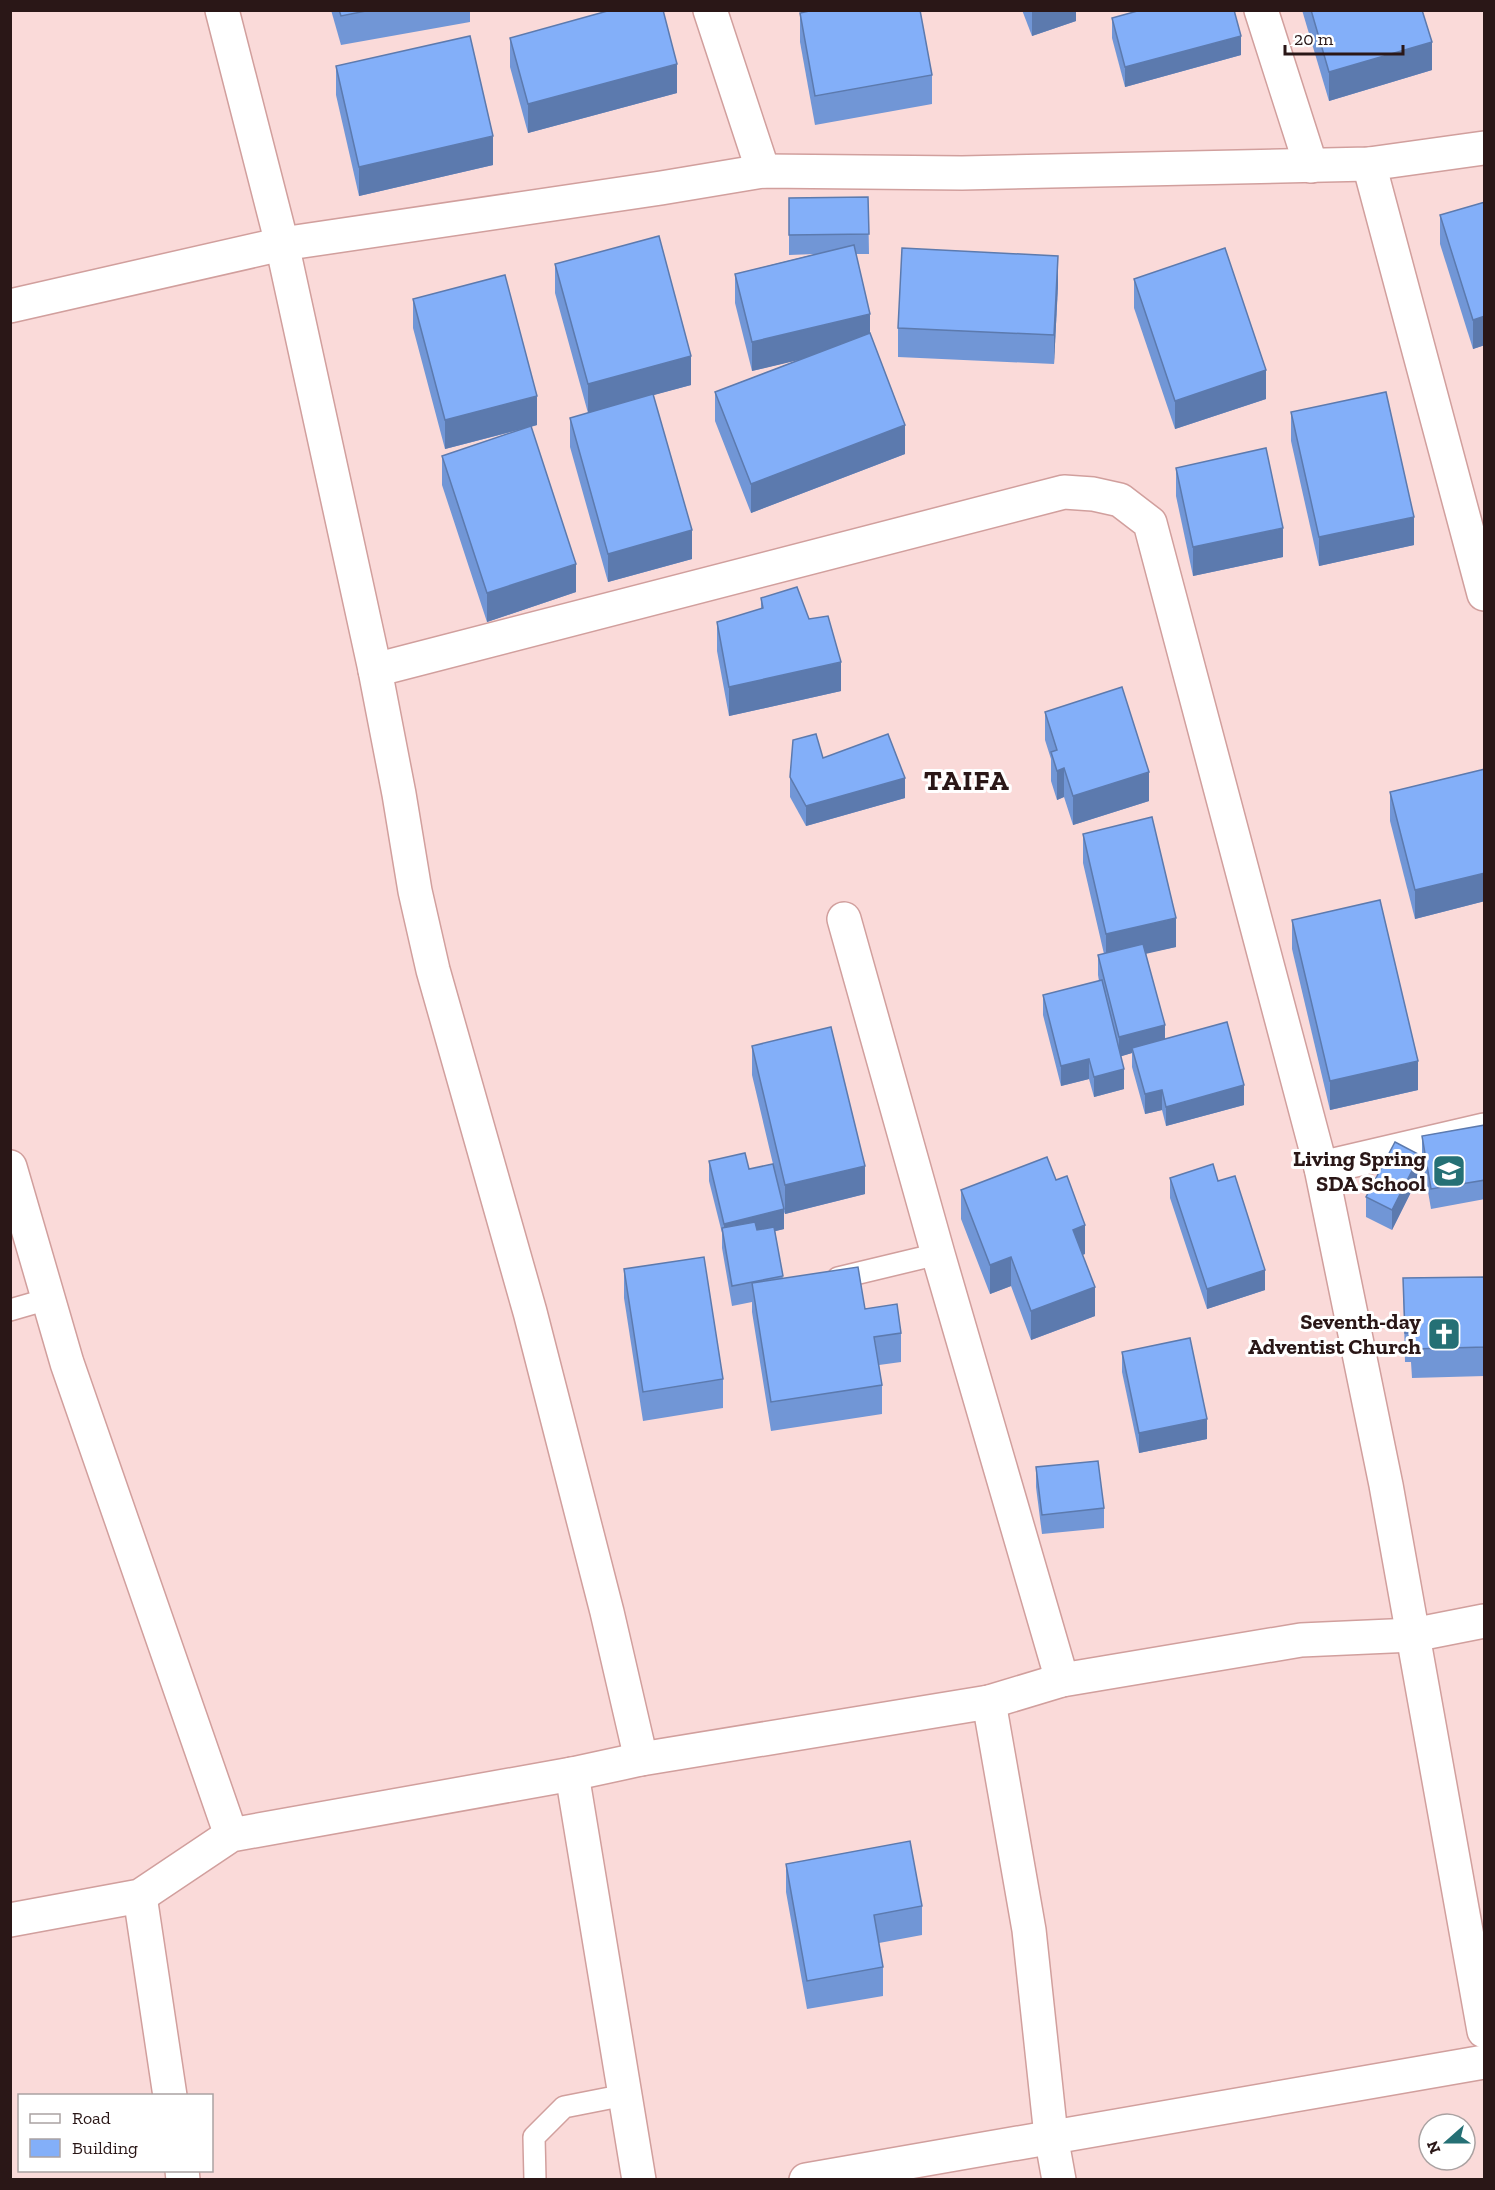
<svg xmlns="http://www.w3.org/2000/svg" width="1495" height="2190" font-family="'Zilla Slab',serif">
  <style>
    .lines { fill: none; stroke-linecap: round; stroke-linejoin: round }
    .service-casing { stroke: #d19f9d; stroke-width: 24 }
    .minor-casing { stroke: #d19f9d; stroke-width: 36 }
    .service { stroke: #fff; stroke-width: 21 }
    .minor { stroke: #fff; stroke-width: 33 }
    .wall { fill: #7196d6 }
    .shaded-wall { fill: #5c7aae }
    .building { fill: #83aff9; stroke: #5c7aae; stroke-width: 1.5 }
    .labels { text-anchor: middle; stroke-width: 6; stroke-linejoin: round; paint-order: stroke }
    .poi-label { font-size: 22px; font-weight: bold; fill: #2a1717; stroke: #fff; text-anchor: end }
    .district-label { font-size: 28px; font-weight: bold; letter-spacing: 1.5px; fill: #2a1717; stroke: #fff }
  </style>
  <rect width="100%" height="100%" fill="#fadad9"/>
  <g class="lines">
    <defs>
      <g id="service">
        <polyline points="838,1278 938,1254"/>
        <polyline points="10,1310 48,1299"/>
        <polyline points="535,2180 534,2137 564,2107 625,2095"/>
      </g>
      <g id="minor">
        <polyline points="222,10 282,244 375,670 399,794 415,891 433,970 530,1312 607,1612 641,1759"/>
        <polyline points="710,10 763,171"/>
        <polyline points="1261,10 1311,166"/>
        <polyline points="1369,164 1484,594"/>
        <polyline points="10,306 282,244 661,188 763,171 962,173 1369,164 1484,148"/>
        <polyline points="375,670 1064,492 1093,494 1120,500 1150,523 1321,1168 1386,1485 1484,2031"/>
        <polyline points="844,919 938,1254 1062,1680"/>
        <polyline points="10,1167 67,1363 231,1835"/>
        <polyline points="1321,1168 1484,1130"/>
        <polyline points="989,1702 1029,1930 1051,2136 1059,2180"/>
        <polyline points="572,1774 639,2180"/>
        <polyline points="140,1896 170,2096"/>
        <polyline points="10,1920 140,1896 231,1835 572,1774 641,1759 989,1702 1062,1680 1301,1640 1413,1635 1484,1621"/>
        <polyline points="182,2170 183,2180"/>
        <polyline points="806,2180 1484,2062"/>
      </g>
    </defs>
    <use href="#service" class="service-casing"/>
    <use href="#minor" class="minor-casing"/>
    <use href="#service" class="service"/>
    <use href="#minor" class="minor"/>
  </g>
  <g class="wall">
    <polygon points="331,10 470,10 470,22 341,45"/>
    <polygon points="1022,10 1076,10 1076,21 1032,36"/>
    <polygon points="1302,10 1422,10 1432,70 1329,101"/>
    <polygon points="800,13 932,75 932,104 815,125 800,42"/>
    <polygon points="1112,18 1241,55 1125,87 1112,38"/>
    <polygon points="510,38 677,93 528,133 510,67"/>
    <polygon points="336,66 493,165 359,196 336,95"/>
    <polygon points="868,197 869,254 856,254 870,334 905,454 751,513 715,421 715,392 801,359 752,371 735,303 735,274 815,254 789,255 789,198"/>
    <polygon points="1485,202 1485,345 1473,349 1440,244 1440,215"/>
    <polygon points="555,264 691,385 653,395 692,559 608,582 570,447 570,418 588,413 555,293"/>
    <polygon points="1134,279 1266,399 1175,429 1134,308"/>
    <polygon points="1058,285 1054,364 898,357 898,328"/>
    <polygon points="413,299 537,425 531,427 576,592 487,622 442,485 442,456 530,427 445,449 413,328"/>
    <polygon points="1291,412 1414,545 1319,566 1291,441"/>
    <polygon points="1176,468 1283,557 1193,576 1176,496"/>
    <polygon points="761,598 809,619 841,691 729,716 717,651 717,622 761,609"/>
    <polygon points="1045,712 1149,801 1073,825 1064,797 1057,800 1051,781 1051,759 1045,740"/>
    <polygon points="823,758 905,798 806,826 790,797 790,777"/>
    <polygon points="1485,769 1485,901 1415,919 1390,821 1390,792"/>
    <polygon points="1083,834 1176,947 1146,953 1165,1039 1244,1105 1166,1126 1162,1110 1145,1114 1132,1067 1132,1053 1121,1056 1124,1089 1094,1097 1089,1079 1061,1086 1043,1015 1043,995 1099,981 1098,975 1098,955 1104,954 1083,863"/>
    <polygon points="1292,920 1418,1090 1330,1110 1292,949"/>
    <polygon points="752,1046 865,1194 785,1214 784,1212 784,1229 775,1231 783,1279 865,1309 901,1333 901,1362 879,1365 882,1385 882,1414 771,1431 752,1312 752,1302 732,1306 722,1248 722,1233 709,1181 709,1161 749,1169 773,1164 752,1075"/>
    <polygon points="1485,1125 1485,1199 1431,1209 1422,1156 1422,1136"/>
    <polygon points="1420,1174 1392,1230 1366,1217 1366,1197"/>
    <polygon points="1170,1178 1218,1181 1265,1290 1207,1309 1170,1198"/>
    <polygon points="1056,1180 1085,1254 1082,1255 1095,1316 1031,1340 1011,1286 990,1294 961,1219 961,1190"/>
    <polygon points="624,1269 723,1379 723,1408 643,1421 624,1298"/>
    <polygon points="1485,1277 1485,1376 1412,1378 1411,1362 1405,1362 1403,1278"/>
    <polygon points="1122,1352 1207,1439 1139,1453 1122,1372"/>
    <polygon points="1036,1467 1104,1508 1104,1528 1042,1534 1036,1487"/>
    <polygon points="786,1864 922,1906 922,1935 879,1943 883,1967 883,1996 807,2009 786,1892"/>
  </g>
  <g class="shaded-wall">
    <polygon points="1032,10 1076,10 1076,21 1032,36"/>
    <polygon points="1241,36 1241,55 1125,87 1125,67"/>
    <polygon points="1432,42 1432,70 1329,101 1329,72"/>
    <polygon points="677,64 677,93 528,133 528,104"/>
    <polygon points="493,136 493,165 359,196 359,167"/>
    <polygon points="1058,256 1058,285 1054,364 1054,335"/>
    <polygon points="870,314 870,343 752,371 752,342"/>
    <polygon points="1485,316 1485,345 1473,349 1473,320"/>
    <polygon points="691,356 691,385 588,413 588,384"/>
    <polygon points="1266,370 1266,399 1175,429 1175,401"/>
    <polygon points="537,396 537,425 445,449 445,420"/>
    <polygon points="905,425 905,454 751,513 751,484"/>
    <polygon points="1414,517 1414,545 1319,566 1319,537"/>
    <polygon points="1283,528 1283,557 1193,576 1193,547"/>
    <polygon points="692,530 692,559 608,582 608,554"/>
    <polygon points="576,564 576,592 487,622 487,593"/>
    <polygon points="841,662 841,691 729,716 729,687"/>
    <polygon points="1064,768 1064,797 1057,800 1057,771"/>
    <polygon points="1149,772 1149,801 1073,825 1073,796"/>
    <polygon points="905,778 905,798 806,826 806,806"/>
    <polygon points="1485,873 1485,901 1415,919 1415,890"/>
    <polygon points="1176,918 1176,947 1106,963 1106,934"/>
    <polygon points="1165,1025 1165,1045 1132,1048 1132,1053 1119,1057 1119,1037"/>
    <polygon points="1089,1059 1089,1079 1061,1086 1061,1066"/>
    <polygon points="1418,1061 1418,1090 1330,1110 1330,1081"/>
    <polygon points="1124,1069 1124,1089 1094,1097 1094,1077"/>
    <polygon points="1244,1085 1244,1105 1166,1126 1166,1107"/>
    <polygon points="1162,1090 1162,1110 1145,1114 1145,1094"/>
    <polygon points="1420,1155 1420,1174 1392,1230 1392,1210"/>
    <polygon points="865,1166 865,1194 785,1214 785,1185"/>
    <polygon points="784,1209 784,1229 724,1244 724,1224"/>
    <polygon points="1085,1225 1085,1254 1073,1258 1073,1230"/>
    <polygon points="1011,1257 1011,1286 990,1294 990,1265"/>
    <polygon points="1265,1270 1265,1290 1207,1309 1207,1289"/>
    <polygon points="1095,1287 1095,1316 1031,1340 1031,1311"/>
    <polygon points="1207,1419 1207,1439 1139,1453 1139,1433"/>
  </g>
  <g class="building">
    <polygon points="339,10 371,10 341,16"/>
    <polygon points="611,10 663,10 677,64 528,104 510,38"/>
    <polygon points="814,10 920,10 932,75 815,96 800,13"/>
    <polygon points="1141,10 1234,10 1241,36 1125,67 1112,18"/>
    <polygon points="1311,10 1422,10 1432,42 1329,72"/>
    <polygon points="470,36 493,136 359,167 336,66"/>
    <polygon points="868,197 869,234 789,235 789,198"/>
    <polygon points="1485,202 1485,316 1473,320 1440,215"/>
    <polygon points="659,236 691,356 588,384 555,264"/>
    <polygon points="854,245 870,314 752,342 735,274"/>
    <polygon points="902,248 1058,256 1054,335 898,328"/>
    <polygon points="1225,248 1266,370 1175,401 1134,279"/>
    <polygon points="505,275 537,396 445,420 413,299"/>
    <polygon points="870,333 905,425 751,484 715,392"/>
    <polygon points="1386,392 1414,517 1319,537 1291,412"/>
    <polygon points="653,394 692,530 608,554 570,418"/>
    <polygon points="531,426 576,564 487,593 442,456"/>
    <polygon points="1266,448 1283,528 1193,547 1176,468"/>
    <polygon points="797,587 809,619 828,616 841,662 729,687 717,622 763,608 761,598"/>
    <polygon points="1122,687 1149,772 1073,796 1064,768 1057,771 1051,752 1057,750 1045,712"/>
    <polygon points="816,734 823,758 888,734 905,778 806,806 790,777 793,740"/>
    <polygon points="1485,769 1485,873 1415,890 1390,792"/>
    <polygon points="1152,817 1176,918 1106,934 1083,834"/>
    <polygon points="1380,900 1418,1061 1330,1081 1292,920"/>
    <polygon points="1143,944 1165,1025 1119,1037 1098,955"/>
    <polygon points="1102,980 1124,1069 1094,1077 1089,1059 1061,1066 1043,995"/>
    <polygon points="1227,1022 1244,1085 1166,1107 1162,1090 1145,1094 1132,1048"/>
    <polygon points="831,1027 865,1166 785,1185 752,1046"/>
    <polygon points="1485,1125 1485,1180 1431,1189 1422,1136"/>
    <polygon points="1395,1142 1420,1155 1392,1210 1366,1197"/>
    <polygon points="745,1153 749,1169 773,1164 784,1209 724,1224 709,1161"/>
    <polygon points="1047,1157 1056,1180 1067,1176 1085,1225 1073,1230 1095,1287 1031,1311 1011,1257 990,1265 961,1190"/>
    <polygon points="1213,1164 1218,1181 1235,1176 1265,1270 1207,1289 1170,1178"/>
    <polygon points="755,1222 757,1230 774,1227 783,1276 732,1286 722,1228"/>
    <polygon points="704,1257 723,1379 643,1392 624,1269"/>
    <polygon points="858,1267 865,1309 897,1304 901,1333 874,1337 882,1385 771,1402 752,1283"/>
    <polygon points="1485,1277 1485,1347 1412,1349 1411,1333 1405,1333 1403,1278"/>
    <polygon points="1190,1338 1207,1419 1139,1433 1122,1352"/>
    <polygon points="1098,1461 1104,1508 1042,1515 1036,1467"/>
    <polygon points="910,1841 922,1906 874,1915 883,1967 807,1981 786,1864"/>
  </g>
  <defs>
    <symbol id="school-square" viewBox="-11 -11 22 22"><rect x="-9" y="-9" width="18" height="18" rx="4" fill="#257075" stroke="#fff"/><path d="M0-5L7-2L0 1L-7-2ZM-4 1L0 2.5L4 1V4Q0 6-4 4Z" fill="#fff"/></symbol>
    <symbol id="church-square" viewBox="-11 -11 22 22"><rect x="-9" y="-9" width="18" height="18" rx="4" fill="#257075" stroke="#fff"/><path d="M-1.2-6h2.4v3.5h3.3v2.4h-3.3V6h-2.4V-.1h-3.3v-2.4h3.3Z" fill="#fff"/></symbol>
  </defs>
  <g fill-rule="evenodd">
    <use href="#school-square" x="1430" y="1152" width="38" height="38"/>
    <use href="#church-square" x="1425" y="1315" width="38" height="38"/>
  </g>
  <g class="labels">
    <g class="poi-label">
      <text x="1426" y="1166">Living Spring<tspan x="1426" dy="25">SDA School</tspan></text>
      <text x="1421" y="1329">Seventh-day<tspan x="1421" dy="25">Adventist Church</tspan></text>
    </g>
    <g class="district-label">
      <text x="967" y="790">TAIFA</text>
    </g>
  </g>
  <rect width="1495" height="2190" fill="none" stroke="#2a1717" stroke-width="24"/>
  <rect x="18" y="2094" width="195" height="78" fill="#ffffff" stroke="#aaa2a2" stroke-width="1.5"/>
  <rect x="30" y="2114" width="30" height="9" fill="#ffffff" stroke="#aaa2a2" stroke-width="1.5"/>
  <text x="72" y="2124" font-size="18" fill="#2a1717">Road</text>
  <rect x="30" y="2139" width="30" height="18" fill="#83aff9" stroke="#aaa2a2" stroke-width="1.5"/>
  <text x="72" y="2154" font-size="18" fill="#2a1717">Building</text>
  <g transform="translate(1447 2142) rotate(249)"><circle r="28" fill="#ffffff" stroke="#aaa2a2" stroke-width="1.5"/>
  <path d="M0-4.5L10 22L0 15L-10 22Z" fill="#257075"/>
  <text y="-9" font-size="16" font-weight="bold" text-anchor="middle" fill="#2a1717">N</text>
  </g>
  <path d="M1285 45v9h118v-9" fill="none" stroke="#2a1717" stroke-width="3"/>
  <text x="1294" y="45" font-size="18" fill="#2a1717" stroke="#ffffff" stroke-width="4.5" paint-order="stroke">20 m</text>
</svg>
